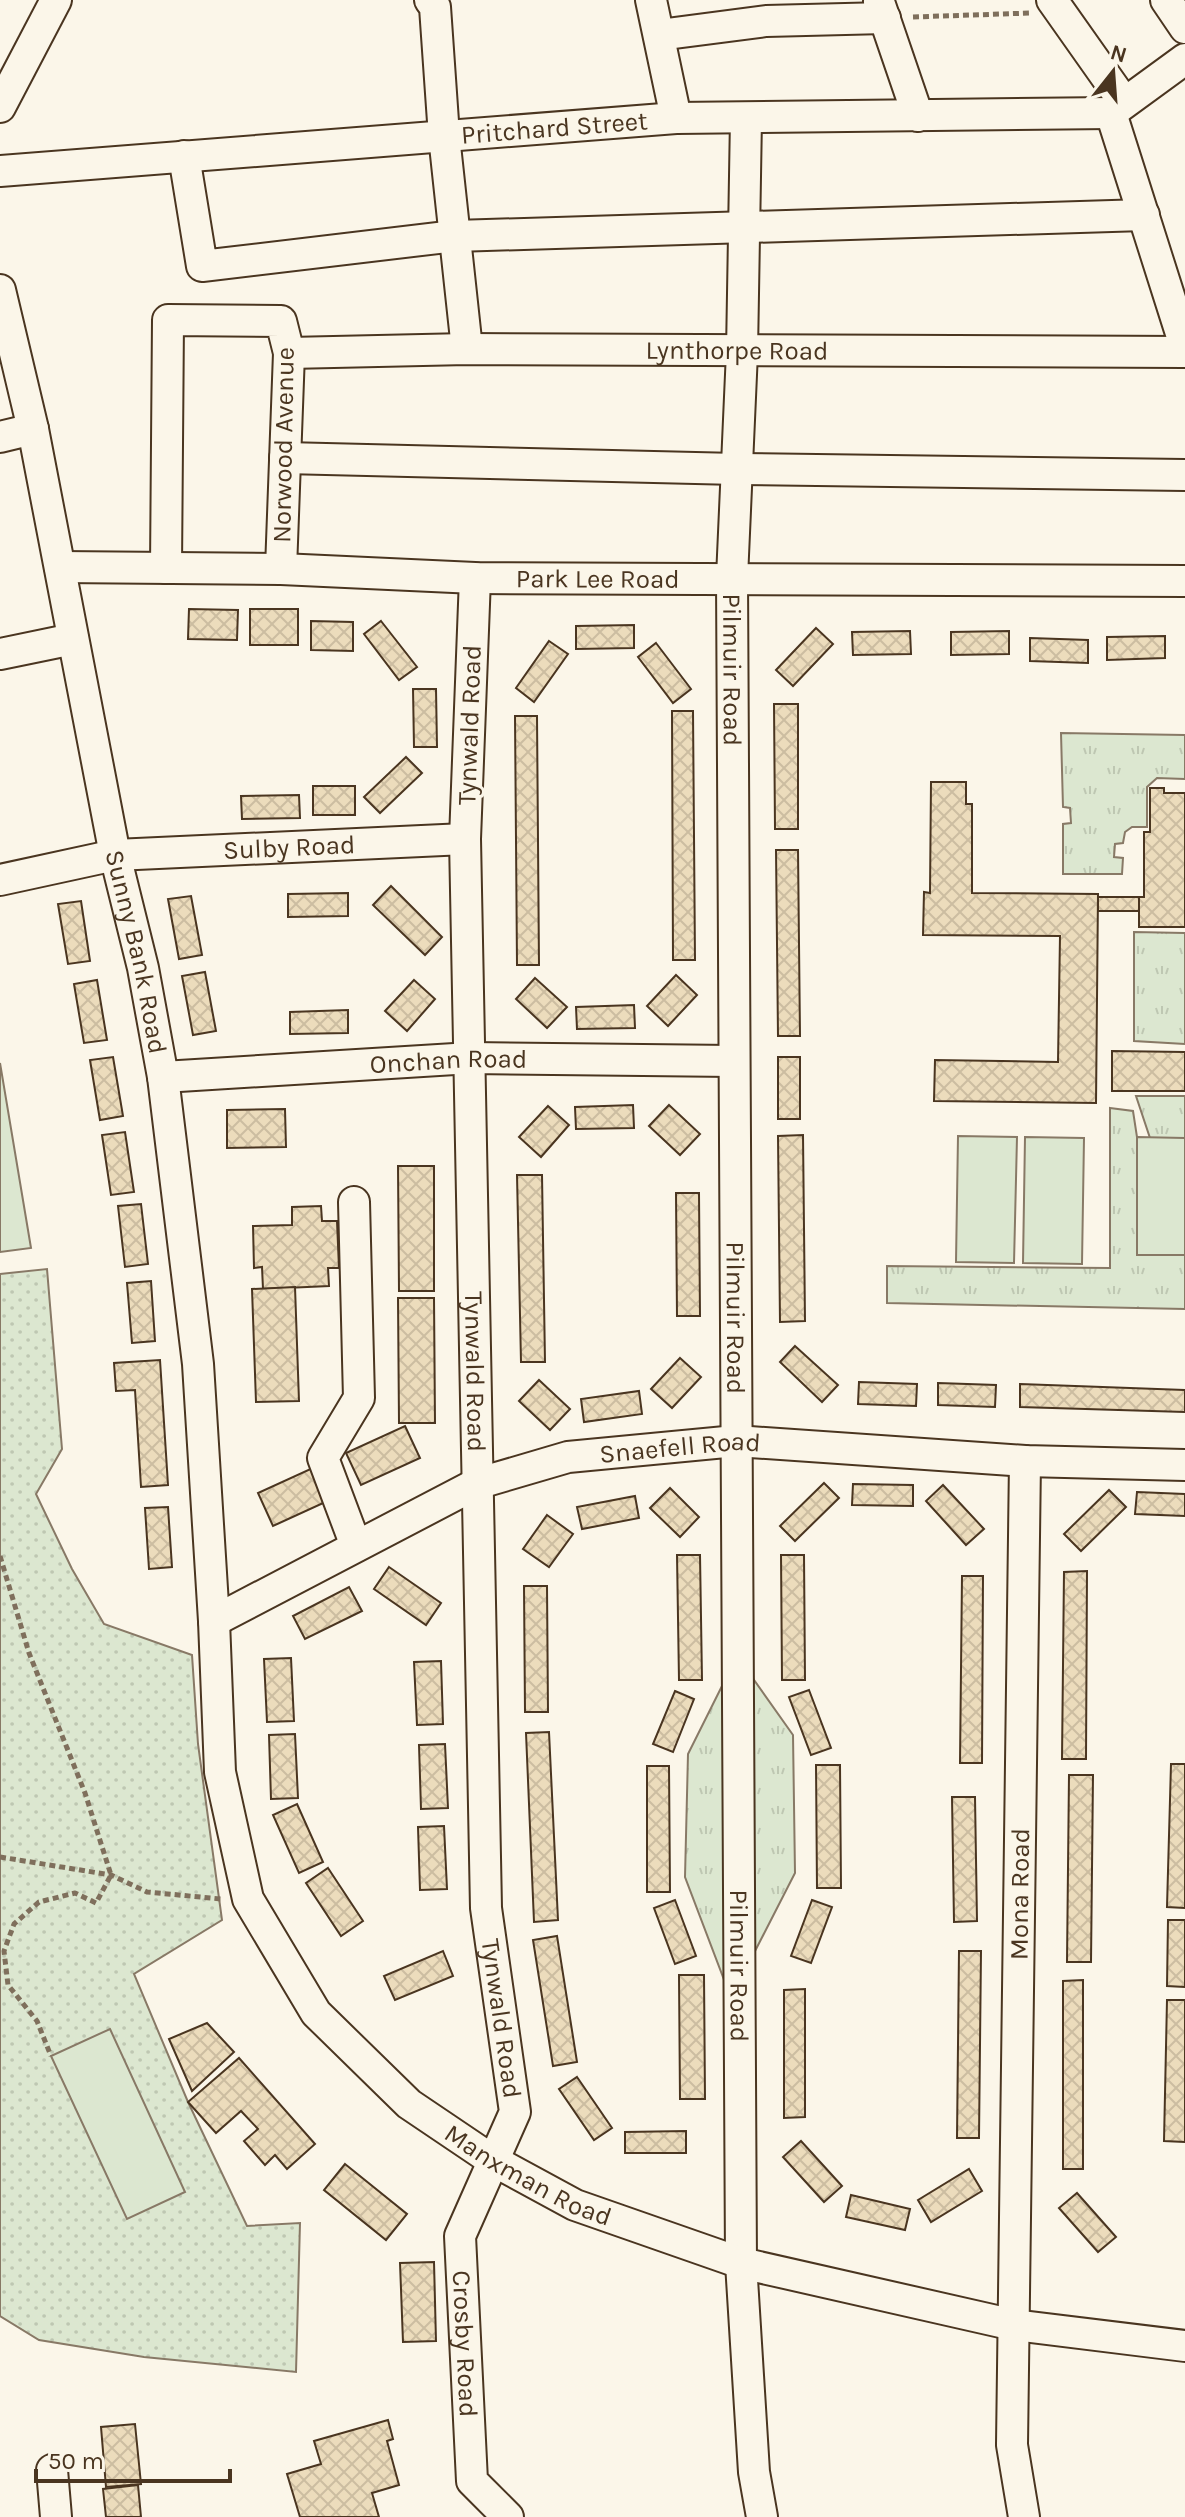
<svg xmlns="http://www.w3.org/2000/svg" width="1185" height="2517" font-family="Karla,sans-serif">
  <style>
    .grass { fill: url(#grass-tufts); stroke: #887966; stroke-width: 2 }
    .park { fill: url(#park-dots); stroke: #887966; stroke-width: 2 }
    .garden { fill: #dce7d0; stroke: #887966; stroke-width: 2 }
    .building { fill: url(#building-cross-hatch); stroke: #4a3520; stroke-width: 2 }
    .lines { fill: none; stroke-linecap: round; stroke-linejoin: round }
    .minor-casing { stroke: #4a3520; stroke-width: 34 }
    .path { stroke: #7f6f5c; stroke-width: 5; stroke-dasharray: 6 4; stroke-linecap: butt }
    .minor { stroke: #fbf6e9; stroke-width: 30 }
    .labels { text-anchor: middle; stroke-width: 6; stroke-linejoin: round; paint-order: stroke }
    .street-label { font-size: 26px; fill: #4a3520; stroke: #fbf6e9 }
  </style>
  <defs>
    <pattern id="grass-tufts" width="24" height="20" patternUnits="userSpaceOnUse" patternTransform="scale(2)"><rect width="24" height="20" fill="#dce7d0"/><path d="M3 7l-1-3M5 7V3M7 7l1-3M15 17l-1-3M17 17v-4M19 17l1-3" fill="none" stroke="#bec7b2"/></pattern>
    <pattern id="park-dots" width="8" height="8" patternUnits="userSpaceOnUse" patternTransform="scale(2)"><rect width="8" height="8" fill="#dce7d0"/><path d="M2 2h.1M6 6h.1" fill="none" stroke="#bec7b2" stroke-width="1.8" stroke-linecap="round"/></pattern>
    <pattern id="building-cross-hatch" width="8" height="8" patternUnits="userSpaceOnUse" patternTransform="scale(2)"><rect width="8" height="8" fill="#ecdcbc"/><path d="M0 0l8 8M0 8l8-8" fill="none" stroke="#ccbda1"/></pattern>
  </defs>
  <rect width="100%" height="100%" fill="#fbf6e9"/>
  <g class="grass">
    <polygon points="1061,733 1185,735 1185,779 1157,778 1147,787 1147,827 1132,827 1125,832 1123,843 1115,844 1114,857 1123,858 1122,874 1063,874 1063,824 1071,823 1070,808 1063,807"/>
    <polygon points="1134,932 1185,933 1185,1044 1134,1041"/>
    <polygon points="1136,1096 1185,1096 1185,1138 1150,1138"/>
    <polygon points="1110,1108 1133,1111 1137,1137 1137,1255 1185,1255 1185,1309 887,1303 887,1266 1110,1268"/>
    <polygon points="737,1656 793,1735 795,1873 731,1998 685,1877 688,1754"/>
  </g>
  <polygon class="park" points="47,1269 62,1449 36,1494 72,1569 104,1624 192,1655 198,1744 222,1920 134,1974 188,2102 247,2226 300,2223 296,2372 144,2357 39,2340 0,2316 0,1274"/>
  <g class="garden">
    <polygon points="0,1063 31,1248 0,1252"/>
    <polygon points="958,1136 1017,1137 1014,1263 956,1262"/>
    <polygon points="1025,1137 1084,1138 1082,1264 1023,1263"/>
    <polygon points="1137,1137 1185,1138 1185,1255 1137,1255"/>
    <polygon points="110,2029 185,2192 127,2219 51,2056"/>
  </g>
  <g class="building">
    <polygon points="189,609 238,610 237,640 188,639"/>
    <rect x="250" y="609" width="48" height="36"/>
    <polygon points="311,621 353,622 353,651 311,650"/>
    <polygon points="381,621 417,667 399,680 364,634"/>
    <polygon points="634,625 634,648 576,649 576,626"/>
    <polygon points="816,628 833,644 793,686 776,670"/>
    <polygon points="910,631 911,654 853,655 852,632"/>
    <polygon points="1009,631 1009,654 951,655 951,632"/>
    <polygon points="1165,636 1165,658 1107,660 1107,637"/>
    <polygon points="1030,638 1088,640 1088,663 1030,661"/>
    <polygon points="549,641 568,654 534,702 516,688"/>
    <polygon points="656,643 691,689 673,703 638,657"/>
    <polygon points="413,689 436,689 437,747 414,747"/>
    <polygon points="774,704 798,704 798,829 775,829"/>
    <polygon points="672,711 693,711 695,960 673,960"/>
    <polygon points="515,716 537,716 539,965 517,965"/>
    <polygon points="406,757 422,773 380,813 364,797"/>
    <polygon points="931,782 966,782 966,804 972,804 972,893 1098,894 1096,1103 934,1101 935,1060 1058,1062 1060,936 923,935 924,892 930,893"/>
    <rect x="313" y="786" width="42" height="29"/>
    <polygon points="1150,788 1164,788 1164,793 1185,793 1185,927 1139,927 1139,897 1144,897 1144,832 1150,832"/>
    <polygon points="299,795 300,818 242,819 241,796"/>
    <polygon points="776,850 798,850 800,1036 778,1036"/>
    <polygon points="391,886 442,937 425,955 373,905"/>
    <polygon points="348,893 348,916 288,917 288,894"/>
    <polygon points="191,896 202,955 179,959 168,899"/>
    <rect x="1098" y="897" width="41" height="14"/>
    <polygon points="81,901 90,961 68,964 58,904"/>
    <polygon points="205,972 216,1031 193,1035 182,976"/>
    <polygon points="676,975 697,995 668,1026 647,1006"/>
    <polygon points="535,978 567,1007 547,1028 516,999"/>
    <polygon points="97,980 107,1040 84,1043 74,984"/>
    <polygon points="414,980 435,999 407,1031 385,1011"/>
    <polygon points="634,1005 635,1028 577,1029 576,1007"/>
    <polygon points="348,1010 348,1033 290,1034 290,1012"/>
    <polygon points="1112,1051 1185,1052 1185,1091 1112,1091"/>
    <polygon points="113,1057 123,1116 100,1120 90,1060"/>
    <rect x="778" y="1057" width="22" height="62"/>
    <polygon points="633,1105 634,1128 576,1129 575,1107"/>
    <polygon points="669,1105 700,1134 680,1155 649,1126"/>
    <polygon points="548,1106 569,1125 541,1157 519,1137"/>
    <polygon points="285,1109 286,1147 227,1148 227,1110"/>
    <polygon points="125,1132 134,1192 111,1195 102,1135"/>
    <polygon points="803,1135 805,1321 780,1322 778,1136"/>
    <polygon points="398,1166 434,1166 434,1291 399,1291"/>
    <polygon points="517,1175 542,1175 545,1362 521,1362"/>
    <polygon points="676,1193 699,1193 700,1316 677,1316"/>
    <polygon points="141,1204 148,1264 125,1267 118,1206"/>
    <polygon points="321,1206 322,1221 337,1221 339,1268 328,1268 329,1286 263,1289 262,1267 254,1268 253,1226 292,1225 292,1207"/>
    <polygon points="151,1281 155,1341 132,1343 127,1283"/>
    <polygon points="295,1287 299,1401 256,1402 252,1289"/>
    <polygon points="398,1298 434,1298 435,1423 399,1423"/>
    <polygon points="795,1346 838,1385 822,1402 780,1362"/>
    <polygon points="680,1358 701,1377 672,1408 651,1389"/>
    <polygon points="160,1360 168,1485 141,1487 135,1390 116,1391 114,1363"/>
    <polygon points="539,1380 570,1409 550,1430 519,1401"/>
    <polygon points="859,1382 917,1384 916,1406 858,1404"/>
    <polygon points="938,1383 996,1385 995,1407 938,1405"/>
    <polygon points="1020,1384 1185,1390 1185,1412 1020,1407"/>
    <polygon points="639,1391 642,1414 584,1422 581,1399"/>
    <polygon points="405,1426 420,1458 361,1485 346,1453"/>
    <polygon points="317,1466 332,1499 273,1526 258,1493"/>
    <polygon points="824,1483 839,1498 795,1541 780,1526"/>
    <polygon points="853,1484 913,1485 913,1506 852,1505"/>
    <polygon points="943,1485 984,1529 966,1545 926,1501"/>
    <polygon points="670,1488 699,1517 680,1537 650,1508"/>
    <polygon points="1109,1490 1126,1507 1081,1551 1064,1534"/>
    <polygon points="1137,1492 1185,1494 1185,1516 1135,1514"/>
    <polygon points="635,1496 639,1518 582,1529 577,1507"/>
    <polygon points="168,1507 172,1567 149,1569 145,1508"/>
    <polygon points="547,1515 573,1534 549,1567 523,1549"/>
    <polygon points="677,1555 700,1555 702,1680 679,1680"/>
    <polygon points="781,1555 804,1555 805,1680 782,1680"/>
    <polygon points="389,1567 441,1603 426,1625 374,1589"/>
    <polygon points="1087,1571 1086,1759 1062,1759 1064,1572"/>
    <polygon points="962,1576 983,1576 982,1763 960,1763"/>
    <polygon points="524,1586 547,1586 548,1712 525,1712"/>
    <polygon points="349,1587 362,1611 305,1639 293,1616"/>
    <polygon points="291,1658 294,1721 267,1722 264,1659"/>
    <polygon points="441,1661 443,1724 417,1725 414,1662"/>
    <polygon points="809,1690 831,1748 811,1755 789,1697"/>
    <polygon points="675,1691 694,1699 673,1752 653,1744"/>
    <polygon points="549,1732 558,1920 534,1922 526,1733"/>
    <polygon points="295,1734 298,1798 271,1799 269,1735"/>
    <polygon points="445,1744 448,1808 421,1809 419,1745"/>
    <polygon points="1171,1764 1185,1764 1185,1908 1167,1907"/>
    <polygon points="816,1765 840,1765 841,1888 817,1888"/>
    <polygon points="647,1766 669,1766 670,1892 647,1892"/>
    <polygon points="1069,1775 1093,1775 1091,1962 1067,1962"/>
    <polygon points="952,1797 975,1797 977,1921 954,1922"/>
    <polygon points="297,1804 323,1862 299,1873 273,1815"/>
    <polygon points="444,1826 447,1889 420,1890 418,1827"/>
    <polygon points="328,1868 363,1921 341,1936 306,1883"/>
    <polygon points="675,1900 696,1956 675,1964 654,1908"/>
    <polygon points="812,1900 832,1907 811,1963 791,1956"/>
    <polygon points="1168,1920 1185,1920 1185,1987 1167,1986"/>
    <polygon points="557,1936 577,2062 553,2066 533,1940"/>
    <polygon points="443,1951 453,1976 395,2000 384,1976"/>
    <polygon points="959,1951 981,1951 979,2138 957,2138"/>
    <polygon points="679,1975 704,1975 705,2099 680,2099"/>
    <polygon points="1083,1980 1083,2169 1063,2169 1063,1981"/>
    <polygon points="805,1989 805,2117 784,2118 784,1990"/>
    <polygon points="1167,2000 1185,2000 1185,2142 1164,2141"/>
    <polygon points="207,2023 234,2052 192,2091 169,2039"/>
    <polygon points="239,2058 315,2144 287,2169 275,2155 265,2165 244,2141 258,2129 241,2111 216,2133 188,2102"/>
    <polygon points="577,2077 612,2128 594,2140 559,2089"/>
    <polygon points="686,2131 686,2153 625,2153 625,2132"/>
    <polygon points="801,2141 842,2186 824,2202 783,2157"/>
    <polygon points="345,2164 407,2214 386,2240 324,2190"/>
    <polygon points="969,2169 982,2191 931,2222 918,2200"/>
    <polygon points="1077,2193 1116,2237 1098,2252 1059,2208"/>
    <polygon points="851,2195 910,2209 905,2230 846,2217"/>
    <polygon points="434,2262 436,2341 403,2342 400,2263"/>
    <polygon points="388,2420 393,2439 387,2441 399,2485 372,2493 379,2517 300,2517 287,2474 321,2464 314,2441"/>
    <polygon points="135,2424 141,2484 106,2487 101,2427"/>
    <polygon points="138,2485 141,2517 106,2517 103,2489"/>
  </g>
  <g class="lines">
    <defs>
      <g id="minor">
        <polyline points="430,0 435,7 444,136 467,349"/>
        <polyline points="651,0 676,118"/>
        <polyline points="1052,0 1124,102"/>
        <polyline points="1166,0 1185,28"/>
        <polyline points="879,2 918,116"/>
        <polyline points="659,35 766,21 885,18"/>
        <polyline points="0,107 56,0"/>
        <polyline points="1111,113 1185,346"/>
        <polyline points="1111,113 1185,59"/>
        <path id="s1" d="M746,118l-4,234 -10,226 9,1685 13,209 8,45"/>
        <polyline points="184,156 202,266 455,236 1144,215"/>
        <path id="s2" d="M0,171l676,-53 435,-5"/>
        <path id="s3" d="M0,290l33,139 82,426 28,113 20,109 35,287 16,257 6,151 28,127 68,114 93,91 83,56 83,45 166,58 273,62 171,21"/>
        <path id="s4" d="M289,353l178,-4 718,3"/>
        <polyline points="0,437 33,429"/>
        <polyline points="285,458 737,469 1185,475"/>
        <path id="s5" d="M60,567l221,2 194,9 710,3"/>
        <polyline points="166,568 168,320 281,321 289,353 281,569"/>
        <path id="s6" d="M475,578l-10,261 21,1069 29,204 -55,124 12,245 36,36"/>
        <polyline points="0,654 73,639"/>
        <path id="s7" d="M0,880l115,-25 350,-16"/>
        <path id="s8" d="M163,1077l308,-19 262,3"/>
        <polyline points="354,1202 359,1398 323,1458 356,1546"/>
        <path id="s9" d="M214,1621l262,-137 92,-27 168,-16 289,20 160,4"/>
        <polyline points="52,2470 56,2517"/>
        <path id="s10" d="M1024,2517l-12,-72 13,-984"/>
      </g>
    </defs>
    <use href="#minor" class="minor-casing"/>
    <g class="path">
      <polyline points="913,17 1031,13"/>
      <polyline points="0,1556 29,1653 85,1793 111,1875 96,1903 75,1893 39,1902 14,1924 4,1951 8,1985 37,2021 51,2056"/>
      <polyline points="0,1857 111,1875 147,1892 221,1899"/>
    </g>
    <use href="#minor" class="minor"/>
  </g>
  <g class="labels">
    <g class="street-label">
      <text dy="9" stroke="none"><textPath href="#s2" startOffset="556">Pritchard Street</textPath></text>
      <text dy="9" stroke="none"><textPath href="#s4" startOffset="448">Lynthorpe Road</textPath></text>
      <text transform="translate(283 445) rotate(-89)" y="9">Norwood Avenue</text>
      <text dy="9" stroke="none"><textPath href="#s5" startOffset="538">Park Lee Road</textPath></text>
      <text dy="9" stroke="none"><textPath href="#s1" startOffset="552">Pilmuir Road</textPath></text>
      <text transform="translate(469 725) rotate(-88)" y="9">Tynwald Road</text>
      <text dy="9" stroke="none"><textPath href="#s7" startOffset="292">Sulby Road</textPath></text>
      <text dy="9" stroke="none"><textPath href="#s3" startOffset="676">Sunny Bank Road</textPath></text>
      <text dy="9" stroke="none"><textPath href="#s8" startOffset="286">Onchan Road</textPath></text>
      <text dy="9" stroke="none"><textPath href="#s1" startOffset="1200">Pilmuir Road</textPath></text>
      <text dy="9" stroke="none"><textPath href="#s6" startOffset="794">Tynwald Road</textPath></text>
      <text dy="9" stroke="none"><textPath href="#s9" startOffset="504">Snaefell Road</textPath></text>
      <text dy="9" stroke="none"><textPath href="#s10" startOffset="624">Mona Road</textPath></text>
      <text dy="9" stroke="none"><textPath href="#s1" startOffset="1848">Pilmuir Road</textPath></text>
      <text dy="9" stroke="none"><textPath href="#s6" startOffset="1442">Tynwald Road</textPath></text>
      <text dy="9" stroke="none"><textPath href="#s3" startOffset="2034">Manxman Road</textPath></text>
      <text dy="9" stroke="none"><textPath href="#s6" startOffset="1780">Crosby Road</textPath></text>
    </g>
  </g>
  <g transform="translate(1113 72) rotate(17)" stroke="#fbf6e9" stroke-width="6" paint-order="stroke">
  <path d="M0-6L14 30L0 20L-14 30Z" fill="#4a3520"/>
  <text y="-12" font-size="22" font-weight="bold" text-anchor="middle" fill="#4a3520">N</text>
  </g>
  <path d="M36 2469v12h194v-12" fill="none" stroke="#4a3520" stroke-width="4"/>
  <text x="48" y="2469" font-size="24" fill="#4a3520" stroke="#fbf6e9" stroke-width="6" paint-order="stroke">50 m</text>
</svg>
